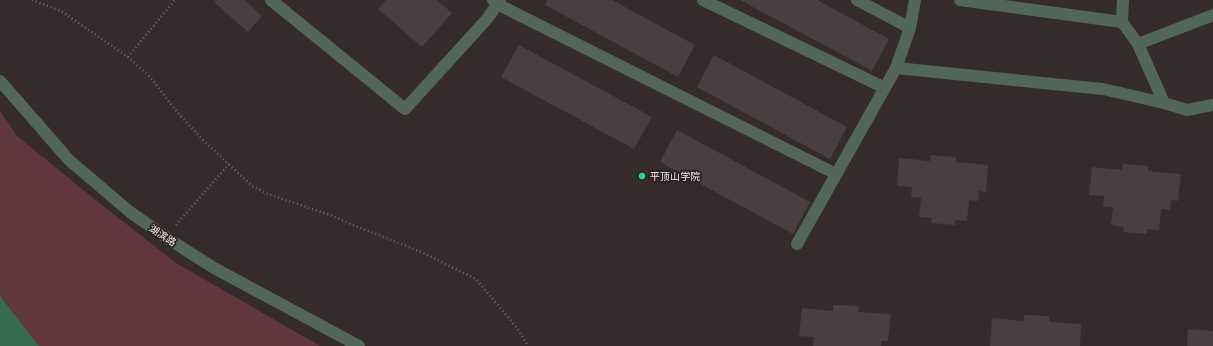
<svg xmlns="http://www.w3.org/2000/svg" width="1213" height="346" font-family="'Archivo Narrow','Noto Sans SC',sans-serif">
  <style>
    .green { fill: #61373d }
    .water { fill: #386b4c }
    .building { fill: #4a3f40 }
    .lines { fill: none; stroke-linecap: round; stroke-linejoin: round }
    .path { stroke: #716768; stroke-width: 2.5; stroke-dasharray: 1 3; stroke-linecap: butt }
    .minor { stroke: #526759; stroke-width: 12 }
    .poi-dot { fill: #2bd884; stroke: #2b2122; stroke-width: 1.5 }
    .labels { text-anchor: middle; stroke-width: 3.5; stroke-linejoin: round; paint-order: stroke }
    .poi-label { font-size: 10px; fill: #f4eced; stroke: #2b2122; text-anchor: start }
    .street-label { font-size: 10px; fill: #f4eced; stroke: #2b2122 }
  </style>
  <rect width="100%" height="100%" fill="#352a2c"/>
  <polygon class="green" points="0,111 17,136 102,205 176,263 320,346 39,346 4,301 0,294"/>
  <polygon class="water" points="0,294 4,301 39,346 0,346"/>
  <g class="building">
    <polygon points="217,0 245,0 262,16 248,32 214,2"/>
    <polygon points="386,0 437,0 452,13 422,47 378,9"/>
    <polygon points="548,0 612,0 695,45 678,77 545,5"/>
    <polygon points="740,0 817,0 889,39 872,71"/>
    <polygon points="519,45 652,117 634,149 501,77"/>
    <polygon points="714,55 847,127 830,159 697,87"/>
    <polygon points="677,130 810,202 793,234 660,162"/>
    <polygon points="931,155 956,157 956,162 988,165 986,192 979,191 978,201 969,200 967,221 955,220 955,225 931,223 932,218 919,217 921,198 911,197 912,187 897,186 899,158 930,161"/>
    <polygon points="1123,164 1148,166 1148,171 1181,174 1178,201 1171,200 1170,210 1161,209 1159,230 1147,229 1147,234 1123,232 1124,227 1111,225 1113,207 1103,206 1104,196 1089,195 1092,167 1122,170"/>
    <polygon points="833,305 859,306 858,312 891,314 888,341 881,341 881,346 813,346 814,337 799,336 802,308 833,311"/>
    <polygon points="1024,315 1049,316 1049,322 1081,324 1080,346 990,346 992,318 1024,321"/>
    <polygon points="1188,329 1213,331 1213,346 1187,346"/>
  </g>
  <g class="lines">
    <g class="path">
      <polyline points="32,0 61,11 128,57 150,77 178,113 203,140 252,186 268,194 330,215 353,225 419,251 476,279 517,328 528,346"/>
      <polyline points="128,57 175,0"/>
      <polyline points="176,225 229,164"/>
    </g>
    <g class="minor">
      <polyline points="271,0 405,109 487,19 500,0"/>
      <polyline points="493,0 497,4 836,174"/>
      <polyline points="703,0 885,88"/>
      <polyline points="857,0 910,28"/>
      <polyline points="960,0 1122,22"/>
      <polyline points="1123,0 1122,22 1138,44 1164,103"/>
      <polyline points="1138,44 1213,15"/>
      <polyline points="896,68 1103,89 1164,103 1187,110 1213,105"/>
      <polyline points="0,81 69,160 130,212 170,240 214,268 359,346"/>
      <polyline points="797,244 896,68 910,28 915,0"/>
    </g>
  </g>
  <circle class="poi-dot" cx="642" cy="176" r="4"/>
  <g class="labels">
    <g class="poi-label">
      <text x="650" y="180">平顶山学院</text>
    </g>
    <g class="street-label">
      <text transform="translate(163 235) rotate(34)" y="4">湖滨路</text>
    </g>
  </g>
</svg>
